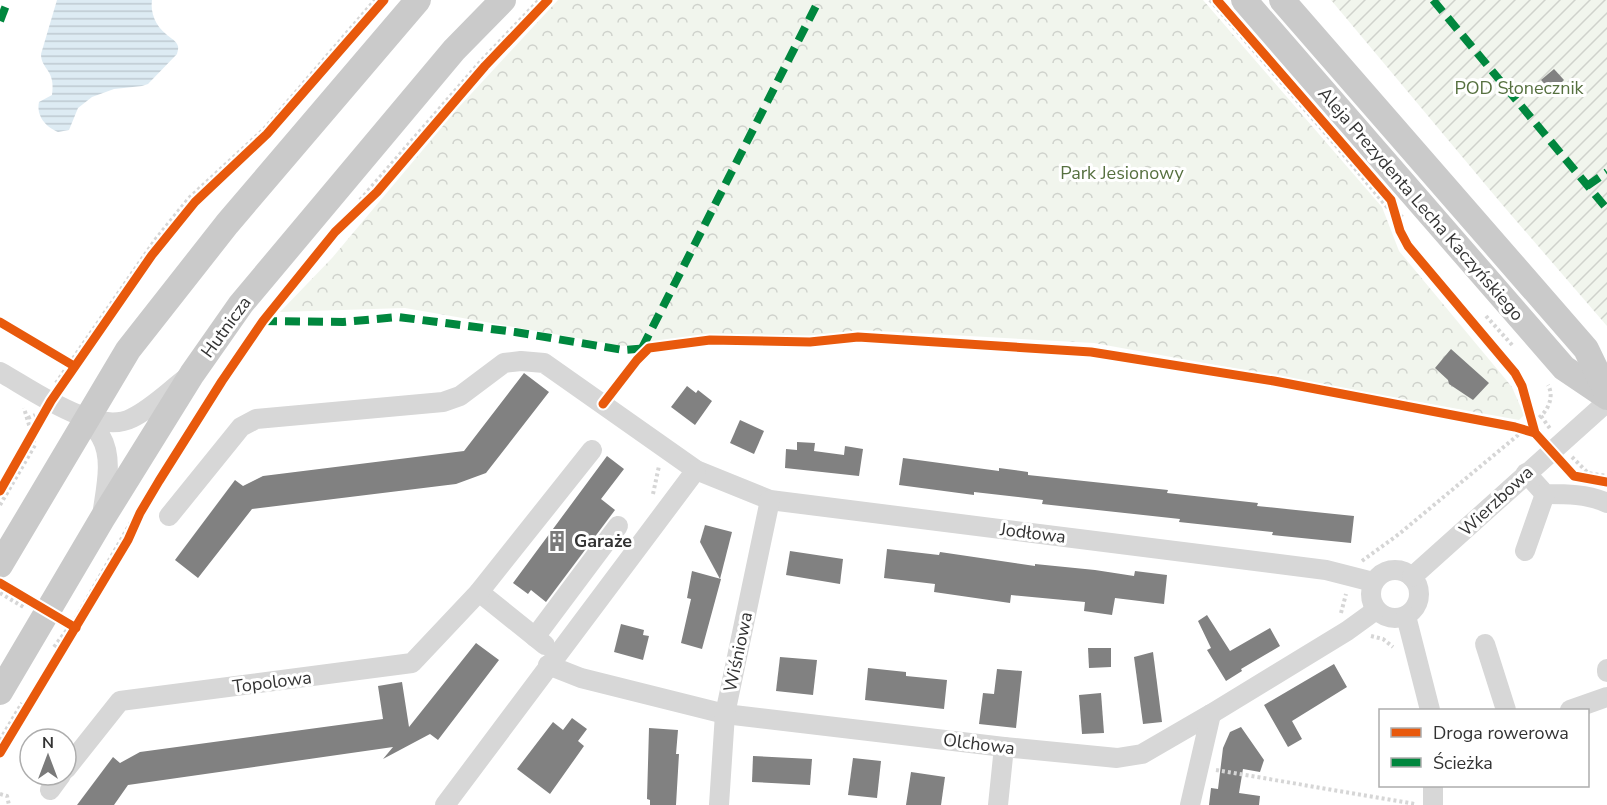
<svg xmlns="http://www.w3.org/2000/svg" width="1607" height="805" font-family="'Nunito Sans',sans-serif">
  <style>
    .park { fill: url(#park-crowns) }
    .garden { fill: url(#garden-furrows) }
    .water { fill: url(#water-rules) }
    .building { fill: #818181 }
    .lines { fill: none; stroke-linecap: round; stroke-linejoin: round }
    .path { stroke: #d6d6d6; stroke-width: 4; stroke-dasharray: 3 3; stroke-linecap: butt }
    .minor { stroke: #d7d7d7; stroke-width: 20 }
    .major { stroke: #cacaca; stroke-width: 26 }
    .quiet { stroke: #00873e; stroke-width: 8; stroke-dasharray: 15 8; stroke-linecap: butt }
    .cycleway-casing { stroke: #fff; stroke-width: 13 }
    .cycleway { stroke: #e8590c; stroke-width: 9 }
    .labels { text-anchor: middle; stroke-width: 6; stroke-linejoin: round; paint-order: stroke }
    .park-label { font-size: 18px; fill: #56703f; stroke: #fff }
    .street-label { font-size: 18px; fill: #333; stroke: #fff }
    .poi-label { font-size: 18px; font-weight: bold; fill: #333; stroke: #fff; text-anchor: start }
  </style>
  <defs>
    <pattern id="park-crowns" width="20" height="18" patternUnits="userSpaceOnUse" patternTransform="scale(1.5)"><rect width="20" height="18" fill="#f1f5ed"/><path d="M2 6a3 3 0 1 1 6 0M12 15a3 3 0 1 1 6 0" fill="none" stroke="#cfd2cc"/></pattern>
    <pattern id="garden-furrows" width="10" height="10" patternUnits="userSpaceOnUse" patternTransform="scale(1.5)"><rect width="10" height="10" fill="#f1f5ed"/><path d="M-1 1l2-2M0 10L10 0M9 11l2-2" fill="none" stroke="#cfd2cc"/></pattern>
    <pattern id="water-rules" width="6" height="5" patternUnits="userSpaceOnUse" patternTransform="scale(1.5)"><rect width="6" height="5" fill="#ddebf3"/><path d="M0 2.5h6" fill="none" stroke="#becad1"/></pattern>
  </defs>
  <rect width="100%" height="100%" fill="#fff"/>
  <polygon class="park" points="558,0 1203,0 1382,207 1399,251 1512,387 1524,415 1519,420 1094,343 860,330 810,336 710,335 623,346 405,308 280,312 332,258 458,108"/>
  <polygon class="garden" points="1331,0 1607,0 1607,326 1500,202"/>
  <path class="water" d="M57,0h95c-2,13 4,26 14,34 3,3 9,6 11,10 2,3 1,6 0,10l-29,30 -6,2 -28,3 -22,8 -14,11 -9,22 -11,2c-12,-5 -22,-16 -19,-30l13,-7c4,-26 -11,-25 -11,-41z"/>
  <g class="building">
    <polygon points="1554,69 1564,80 1552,92 1541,80"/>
    <polygon points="1451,349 1489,383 1473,400 1449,384 1448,380 1435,368"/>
    <polygon points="524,373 549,392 486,473 456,484 252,509 198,578 175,560 235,480 243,486 263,476 464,451"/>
    <polygon points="687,386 696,393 698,390 712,401 695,425 671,407"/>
    <polygon points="740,420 764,431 754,454 730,443"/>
    <polygon points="797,442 815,443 814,451 844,455 845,446 863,449 859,476 785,468 786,449 797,450"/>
    <polygon points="607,456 624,469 601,499 615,510 546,602 531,590 528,594 513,583"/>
    <polygon points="903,458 999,471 999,468 1028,472 1028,475 1168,490 1167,493 1258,503 1257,506 1354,516 1351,543 1272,535 1273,532 1179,522 1180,519 1042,504 1043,500 974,492 974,495 899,485"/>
    <polygon points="705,525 732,532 720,579 700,542"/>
    <polygon points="887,549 939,555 940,552 1035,566 1035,564 1095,570 1134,576 1135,571 1167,575 1164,604 1115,598 1112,615 1084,611 1085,602 1011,595 1010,603 934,592 935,584 884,578"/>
    <polygon points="790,551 843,559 840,584 786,575"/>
    <polygon points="692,571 721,579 702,649 681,643 691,599 687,598"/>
    <polygon points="1207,615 1230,651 1270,628 1280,646 1241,669 1242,671 1226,681 1207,650 1211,648 1198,621"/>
    <polygon points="621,624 644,630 643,635 649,636 643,660 614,652"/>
    <polygon points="476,643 499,660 438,740 430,734 383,759 393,747 128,785 114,805 77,805 113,757 120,763 140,752 383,719 378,686 402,682 409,727"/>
    <polygon points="1088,648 1111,648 1111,667 1089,668"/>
    <polygon points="1153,652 1162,722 1143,724 1134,657"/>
    <polygon points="780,657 817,660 813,695 776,691"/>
    <polygon points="1334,664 1347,687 1292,721 1302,739 1288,747 1264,705"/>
    <polygon points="868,668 906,672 906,676 947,680 944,709 865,700"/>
    <polygon points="997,669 1022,671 1016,728 979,724 983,693 994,694"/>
    <polygon points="1101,693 1104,733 1082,734 1079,695"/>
    <polygon points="572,718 587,729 578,741 584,746 550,794 517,769 553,722 563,730"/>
    <polygon points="1241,727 1264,760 1260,772 1243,769 1239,793 1260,796 1259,805 1209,805 1211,788 1218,789 1223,748 1230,732"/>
    <polygon points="649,728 678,730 676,754 679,754 676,805 650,805 650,800 647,799"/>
    <polygon points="753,756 812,759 810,785 752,782"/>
    <polygon points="853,758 881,761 877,798 848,795"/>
    <polygon points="911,772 945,777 941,805 906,805"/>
  </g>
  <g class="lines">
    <g class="path">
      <polyline points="1210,0 1332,141 1387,207 1404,218"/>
      <polyline points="360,200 480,62 539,0"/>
      <polyline points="1486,316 1513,346"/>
      <polyline points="56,383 155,240 189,198 264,129 375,0"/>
      <polyline points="1541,416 1551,430"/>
      <polyline points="28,418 35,415"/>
      <polyline points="1572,457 1588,473 1607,476"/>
      <polyline points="653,494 659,466"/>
      <polyline points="0,505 35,445 24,408"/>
      <path d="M1362,561l37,-27 142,-118c8,-8 13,-20 7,-31"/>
      <polyline points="0,593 25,608"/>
      <polyline points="1341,613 1346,594"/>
      <polyline points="1371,636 1383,639 1393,647"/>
      <polyline points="54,647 76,618 154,482"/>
      <polyline points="0,740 22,703"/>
      <polyline points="1216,770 1415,804"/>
      <polyline points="0,794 7,796 9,805"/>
    </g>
    <g class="minor">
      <path d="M0,372c31,17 96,65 132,46 19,-9 36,-26 53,-39"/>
      <path d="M86,418c5,6 11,12 15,19 13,22 4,55 1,79"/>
      <path d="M1526,473l19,21c21,0 43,0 62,9"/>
      <polyline points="169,516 241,427 256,419 443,402 460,396 504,363 521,361 544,363 696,470 770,500 1326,570 1373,582"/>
      <polyline points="1525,551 1545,494"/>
      <circle cx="1395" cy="594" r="24"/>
      <polyline points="1412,577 1607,402"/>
      <polyline points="479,592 545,645"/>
      <polyline points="1406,616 1430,710"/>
      <polyline points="535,637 618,526"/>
      <polyline points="1485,644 1506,710"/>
      <polyline points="548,665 581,678 725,714 1004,747 1117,758 1142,754 1211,714 1347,631 1376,610"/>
      <polyline points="1607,669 1607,672"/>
      <polyline points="1570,710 1607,697"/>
      <polyline points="66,769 120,701 412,663 479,592 592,450"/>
      <polyline points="50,790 61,775"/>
      <polyline points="445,805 696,470"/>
      <polyline points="719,805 725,714 770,500"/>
      <polyline points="998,805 1004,747"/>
      <polyline points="1190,805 1211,714"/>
      <polyline points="1433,805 1433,786"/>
    </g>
    <g class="major">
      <polyline points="1244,0 1564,368 1607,397"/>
      <polyline points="1282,0 1586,349 1607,393"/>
      <polyline points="0,565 128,350 227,224 418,0"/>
      <polyline points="0,692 102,519 192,374 241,304 454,50 503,0"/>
    </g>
    <g class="quiet">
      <polyline points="1433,0 1607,209"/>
      <polyline points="0,21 8,0"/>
      <polyline points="1587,186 1607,172"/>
      <polyline points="262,321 343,322 398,317 515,332 623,350 649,348"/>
      <polyline points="642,348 819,0"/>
    </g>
    <defs>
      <g id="cycleway">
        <polyline points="1217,0 1391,200 1400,231 1408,246 1515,373 1522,386 1535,433 1574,476 1607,482"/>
        <polyline points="0,322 74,366"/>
        <polyline points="603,404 637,360 649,348 710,340 810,342 858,337 1091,352 1274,381 1515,427 1535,433"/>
        <polyline points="0,491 51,401 152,255 195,202 267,134 384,0"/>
        <polyline points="0,583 76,628"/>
        <polyline points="0,753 128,540 140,513 159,481 222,381 263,321 335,232 377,192 485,66 548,0"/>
      </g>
    </defs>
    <use href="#cycleway" class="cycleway-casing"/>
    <use href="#cycleway" class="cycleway"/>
  </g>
  <defs>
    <symbol id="building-bare" viewBox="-9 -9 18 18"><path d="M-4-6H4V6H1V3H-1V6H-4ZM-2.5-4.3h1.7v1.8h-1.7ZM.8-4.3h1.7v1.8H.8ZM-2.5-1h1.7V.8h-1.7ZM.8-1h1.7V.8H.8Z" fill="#7a7a7a" stroke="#fff" stroke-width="2.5" paint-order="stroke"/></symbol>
  </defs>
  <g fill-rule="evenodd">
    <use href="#building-bare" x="542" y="526" width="30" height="30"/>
  </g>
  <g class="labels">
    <g class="park-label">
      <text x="1519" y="94">POD Słonecznik</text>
      <text x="1122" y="179">Park Jesionowy</text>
    </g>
    <g class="street-label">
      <text transform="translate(1421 204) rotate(49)" y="6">Aleja Prezydenta Lecha Kaczyńskiego</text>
      <text transform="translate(226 327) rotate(-54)" y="6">Hutnicza</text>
      <text transform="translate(1496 501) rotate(-43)" y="6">Wierzbowa</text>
      <text transform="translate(1033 533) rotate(7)" y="6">Jodłowa</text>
      <text transform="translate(738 652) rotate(-78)" y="6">Wiśniowa</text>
      <text transform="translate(272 682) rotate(-7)" y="6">Topolowa</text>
      <text transform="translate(979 744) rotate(7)" y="6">Olchowa</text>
    </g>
    <g class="poi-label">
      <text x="574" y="547">Garaże</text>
    </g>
  </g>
  <rect x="1379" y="709" width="210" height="78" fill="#ffffff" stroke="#adadad" stroke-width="1.5"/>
  <rect x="1391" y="728" width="30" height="9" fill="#e8590c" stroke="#adadad" stroke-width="1.5"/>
  <text x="1433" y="739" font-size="18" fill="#333333">Droga rowerowa</text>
  <rect x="1391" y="758" width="30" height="9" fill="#00873e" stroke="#adadad" stroke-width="1.5"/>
  <text x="1433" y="769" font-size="18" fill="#333333">Ścieżka</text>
  <g transform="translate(48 757)"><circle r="28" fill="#ffffff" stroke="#adadad" stroke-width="1.5"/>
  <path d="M0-4.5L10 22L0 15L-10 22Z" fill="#7a7a7a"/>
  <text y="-9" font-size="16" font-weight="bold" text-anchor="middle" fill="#333333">N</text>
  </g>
</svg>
